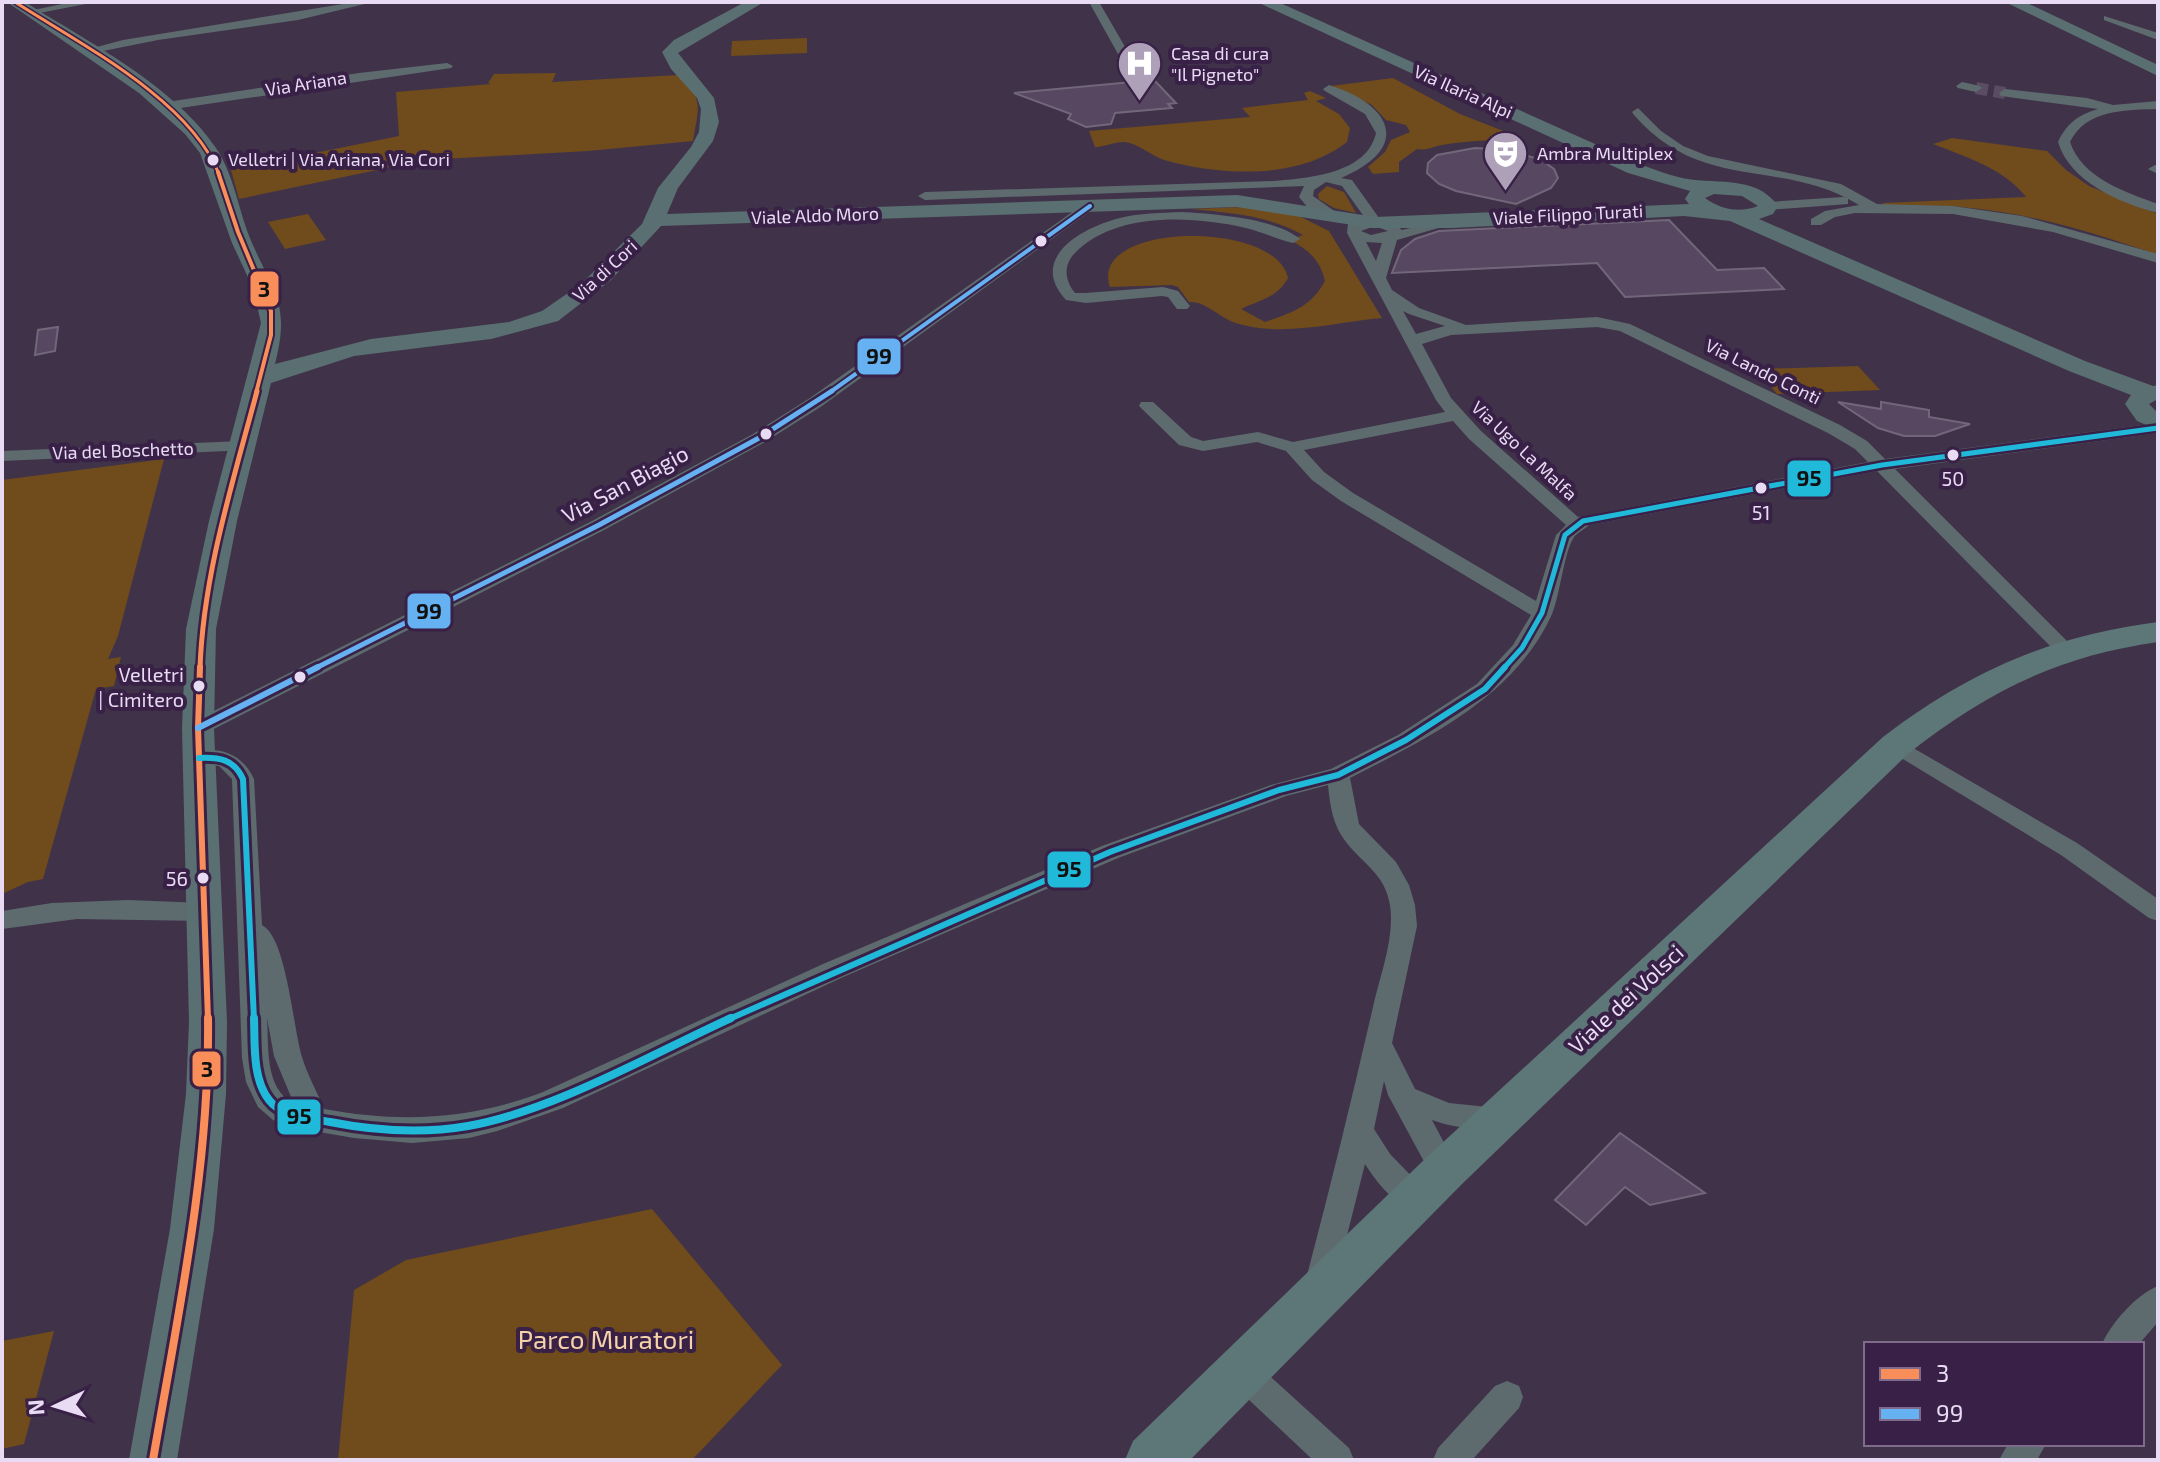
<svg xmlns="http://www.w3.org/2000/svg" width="2160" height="1462" font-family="'Exo 2',sans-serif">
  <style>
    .green { fill: #704b1c }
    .building { fill: #574760; stroke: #72677a; stroke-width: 2 }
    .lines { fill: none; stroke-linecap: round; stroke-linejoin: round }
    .street-tunnel { stroke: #594c63; stroke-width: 12; stroke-dasharray: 12 6; stroke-linecap: butt }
    .street { fill: #5d6b6f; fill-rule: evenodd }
    .secondary { fill: #5a6f71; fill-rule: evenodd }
    .primary { fill: #5d7678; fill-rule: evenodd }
    .bus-1-far4-casing { stroke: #382047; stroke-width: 6 }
    .bus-1-far3-casing { stroke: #382047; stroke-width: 8 }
    .bus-1-far2-casing { stroke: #382047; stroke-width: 10 }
    .bus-1-far1-casing { stroke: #382047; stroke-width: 12 }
    .bus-1-casing { stroke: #382047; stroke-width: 14 }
    .bus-2-far2-casing { stroke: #382047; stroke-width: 8 }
    .bus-2-far1-casing { stroke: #382047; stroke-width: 10 }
    .bus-2-casing { stroke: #382047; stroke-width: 12 }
    .bus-3-far2-casing { stroke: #382047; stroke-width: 10 }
    .bus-3-far1-casing { stroke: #382047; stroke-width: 12 }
    .bus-3-casing { stroke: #382047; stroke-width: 14 }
    .bus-1-far4 { stroke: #fa8e5a; stroke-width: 3 }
    .bus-1-far3 { stroke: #fa8e5a; stroke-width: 4 }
    .bus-1-far2 { stroke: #fa8e5a; stroke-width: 5 }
    .bus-1-far1 { stroke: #fa8e5a; stroke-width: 6 }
    .bus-1 { stroke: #fa8e5a; stroke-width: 8 }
    .bus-2-far2 { stroke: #66b1f2; stroke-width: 4 }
    .bus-2-far1 { stroke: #66b1f2; stroke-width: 5 }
    .bus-2 { stroke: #66b1f2; stroke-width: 6 }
    .bus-3-far2 { stroke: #20b9da; stroke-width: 5 }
    .bus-3-far1 { stroke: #20b9da; stroke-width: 6 }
    .bus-3 { stroke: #20b9da; stroke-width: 8 }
    .bus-dot { fill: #e9dbf4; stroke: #382047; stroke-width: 3 }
    .labels { text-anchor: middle; stroke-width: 8; stroke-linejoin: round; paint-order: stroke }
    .far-poi-label { font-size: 18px; fill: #e9dbf4; stroke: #382047; text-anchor: start }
    .far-street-label { font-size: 18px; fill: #e9dbf4; stroke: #382047 }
    .far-bus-label { font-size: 18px; fill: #e9dbf4; stroke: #382047; text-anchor: start }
    .bus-label { font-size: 20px; fill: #e9dbf4; stroke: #382047 }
    .street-label { font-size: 22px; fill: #e9dbf4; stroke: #382047 }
    .near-park-label { font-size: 26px; fill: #f5d2a9; stroke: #382047 }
    .line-badge { stroke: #382047; stroke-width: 3 }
    .pale-badge-label { font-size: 22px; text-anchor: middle; font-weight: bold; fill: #111 }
  </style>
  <rect width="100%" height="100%" fill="#403349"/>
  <g class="green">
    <polygon points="807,38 807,53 731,56 732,41"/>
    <path d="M556,73l-4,9 127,-7c26,24 19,34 14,66l-105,10 -163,9 -186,39 -8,-29 168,-34 -3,-44 95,-8 -3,-1 6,-9z"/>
    <path d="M1393,78l67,36 64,25c-25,1 -51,1 -76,5 -12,1 -20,7 -31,5l-18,13v10l-26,2 -5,-7 17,-15 6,-12 19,-8 -4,-7 -20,-5 -14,-15 -41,-19z"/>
    <path d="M1310,91l16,7 -10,3 23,13 11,14 -3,14c-48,38 -126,34 -183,18 -12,-4 -27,-17 -39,-18 -8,-1 -21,5 -30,5l-6,-16 161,-14 -8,-9 66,-8 -4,-7z"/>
    <path d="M1952,138l95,13 19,19 23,16 69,28v41c-65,-23 -128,-42 -197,-48 -16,-1 -69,3 -79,-4l144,-6c-21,-28 -62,-41 -93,-53z"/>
    <polygon points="1327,186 1344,192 1356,213 1334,208 1319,199 1318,194"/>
    <path d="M1243,207l56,9 30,15 53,87c-47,4 -96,19 -143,6 -19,-5 -32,-23 -50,-22l-11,-15 -6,-2 -62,2c-23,-65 166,-68 178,-9 -11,20 -28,22 -47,31l24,13c26,-9 46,-15 60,-41 -5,-21 -16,-31 -35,-41l13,-5c-36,-20 -72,-22 -112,-26z"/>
    <polygon points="308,214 326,240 285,249 268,222"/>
    <polygon points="1858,366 1880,390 1777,394 1757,369"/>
    <polygon points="164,459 118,636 108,659 121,657 114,686 96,689 43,879 28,882 2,894 2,480"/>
    <polygon points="652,1209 782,1365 692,1460 338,1460 354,1290 406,1260"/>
    <polygon points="54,1331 24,1444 2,1449 2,1341"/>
  </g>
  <g class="building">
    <polygon points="1154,80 1176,103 1168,104 1172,108 1115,113 1111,124 1086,127 1068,119 1071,114 1014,93"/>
    <polygon points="1475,148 1509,150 1541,160 1554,169 1558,178 1551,188 1516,204 1456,191 1439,184 1427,173 1428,163 1437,155"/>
    <polygon points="1669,220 1717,270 1764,268 1784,289 1625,297 1597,263 1392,273 1401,250 1415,239 1439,231"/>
    <polygon points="58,327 55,351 35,355 38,330"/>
    <polygon points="1838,402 1881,409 1881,402 1929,410 1929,417 1970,424 1935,436 1904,436 1878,428"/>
    <polygon points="1620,1133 1705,1193 1650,1205 1625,1187 1586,1225 1555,1200"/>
  </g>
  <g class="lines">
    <polyline class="street-tunnel" points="1976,88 2005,93"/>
    <g class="street">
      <polygon points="72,2 96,2 29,15 24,12"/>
      <polygon points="355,2 373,2 298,20 158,40 88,54 82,51 123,40"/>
      <polygon points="1089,2 1099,2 1128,52 1126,54 1118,54"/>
      <polygon points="2104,16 2158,33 2158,40 2104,20"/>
      <polygon points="447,63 453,66 451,68 167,110 161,106 167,102 359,73"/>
      <polygon points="1962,82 1980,86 1982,88 1976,92 1958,88 1956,86"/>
      <path d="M1329,85c64,20 83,63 12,93l11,2 27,38 12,4 11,8 50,-12 7,4 -62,18 -11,38 6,12 27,18 47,17 131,-8 33,7 210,101 27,16 18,18 273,-36v10l-263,36 177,177 3,4 -3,4h-14l-181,-183 -288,54c-4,4 -12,8 -15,12 -10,15 -14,58 -22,77 -37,83 -126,125 -202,164l9,46 37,38 13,23 6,20 2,21 -25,117 23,46 34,14 58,6 4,8 -4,8c-21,7 -54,3 -75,-5l27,51 -5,9 -10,3 -10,-3 -46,-85 -4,-14 -10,48 16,25 35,36 5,9 -5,9c-23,8 -48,-25 -60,-44l-29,115 -4,10 -11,4 -11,-4 -4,-10c24,-90 46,-181 67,-272 7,-32 22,-69 17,-102 -5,-31 -26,-40 -44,-63 -13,-16 -16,-36 -18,-57l-42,11 -168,62 -277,120 -278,130 -66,23 -28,7 -57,5 -58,-5 -58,-10 -23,-8 -15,-13 -12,-25 -4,-24 -10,-279 -13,-13 -28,-3 -3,-5 3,-5c27,-8 51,0 63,26l8,146c25,13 31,104 40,132 5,17 15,35 22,52 76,14 146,11 219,-17l280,-128 279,-118 169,-61 60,-16 67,-34 79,-51 36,-39 18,-30 -190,-114 -29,-21 -26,-29 -29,-9 -54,9 -24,-6 -40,-39 2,-4h12l38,35 12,4 55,-9 35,10 152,-30 -9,-12 -89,-167 1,-9 17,-6 -23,-32 -16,-4 -12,8 -1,6 27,19 -7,4 -24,-10 -10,-12 5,-11 -379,14 -7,-4 7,-4 349,-11c34,-3 93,-7 102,-48l-11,-19 -40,-23 -2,-2zM1375,226l13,5 -17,4 -10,-4zM1366,242l16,1 -6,18zM1403,311l6,3 36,12 -29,8zM1597,327l23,4 208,102 27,16 13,13 -290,55 -97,-86 -30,-33 -29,-54 29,-9zM1453,421l16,18 97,86 -10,10 -20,66 -183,-108 -29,-21 -20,-22zM267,1018l7,38 20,48c-30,-16 -25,-57 -27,-86z"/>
      <path d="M2005,89l82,9 26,7 45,-4v8c-32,1 -72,0 -88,33 12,36 55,50 88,62v9c-38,-10 -88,-31 -100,-71 9,-19 20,-27 40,-33l-97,-13 -2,-3z"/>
      <path d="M1638,108l23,23 22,15 25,10 133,28 36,20 76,2 69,10 136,38v9l-105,-31 -100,-18 -98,-1 -20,4 -14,8h-10v-6l14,-8 34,-6c-78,-48 -156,-11 -225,-90l-2,-3z"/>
      <polygon points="2155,165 2158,166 2158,174 2148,169"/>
      <polygon points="1843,197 1848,198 1848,204 1768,210 1761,206 1768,202"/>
      <polygon points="1085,203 1097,206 822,406 765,442 606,529 206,733 190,733 187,728 190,723 592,521 753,434 810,398"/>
      <path d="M1182,212c32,2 93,6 118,27l-7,4c-16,-4 -31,-11 -47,-15 -53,-12 -131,-17 -172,26 -11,12 -9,27 1,39h11l77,-6 15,4 12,15 -3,3h-10l-9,-12 -6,-1 -76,7 -20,-3c-39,-42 17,-73 54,-82 20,-5 41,-5 62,-6z"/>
      <polygon points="243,441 252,446 249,450 2,461 2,451"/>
      <polygon points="1896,738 2077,843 2158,899 2158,921 2149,918 2061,855 1888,750 1885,745 1888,740"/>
      <polygon points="128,900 203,903 212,906 215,912 212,918 203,921 77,919 2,929 2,911 52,903"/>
      <path d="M2158,1286v36l-19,22h-37c9,-21 35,-50 56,-58z"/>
      <polygon points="1241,1356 1252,1360 1349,1448 1354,1460 1313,1460 1230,1382 1225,1371 1230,1360"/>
      <polygon points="1507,1381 1519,1386 1523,1397 1519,1408 1472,1460 1433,1460 1438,1448 1495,1386"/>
      <polygon points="2008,1444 2046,1444 2037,1460 1999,1460"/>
    </g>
    <g class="secondary">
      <path d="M7,2h18c63,40 152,85 193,149 17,28 21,62 34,92 23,52 38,62 23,121l96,-25 138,-17 33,-11 39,-27 61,-60 16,-36 33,-41 8,-15 2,-23 -4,-11 -26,-29 -9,-17 12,-12 71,-38h19l-86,51 36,45 5,24 -6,19 -35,47 -11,26 570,-19 138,22 314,-13 -4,-5 5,-8 -62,-18 -371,-171h21l364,163c12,4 24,9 36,12 34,9 77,-4 100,29l-5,8 -14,5 326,142 68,25 5,-1v14l-9,5 9,9v17l-21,-9 -12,-17 6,-9 -62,-24 -339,-150 -46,-5 -232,12h-80l-135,-21 -576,19 -50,54 -53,41 -67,18 -137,17 -83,27 -34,138 -21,108 -2,99 13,294 -1,72 -12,135 -37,231h-48l41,-231 16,-135 3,-72 -7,-294 4,-99 23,-108 52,-198 -8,-35 -21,-45 -32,-90 -15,-19 -46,-41zM1714,194l28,2 16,10c-18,7 -37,4 -53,-8z"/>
      <polygon points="2005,2 2025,2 2158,65 2158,76"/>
    </g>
    <path class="primary" d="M2158,622v20c-100,14 -171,50 -249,111l-448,432 -271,275h-65l8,-19 294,-284 456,-420c87,-66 167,-101 275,-115z"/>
    <defs>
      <path id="bus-1-far4" d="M15,2c65,42 174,97 204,172"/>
      <polyline id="bus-1-far3" points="218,172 238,232 271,311 271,335 256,393"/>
      <path id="bus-1-far2" d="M200,669c3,-94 33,-187 57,-278"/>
      <polyline id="bus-1-far1" points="200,667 198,728 208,1020"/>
      <path id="bus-1" d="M153,1460c25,-146 57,-294 55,-442"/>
      <polyline id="bus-2-far2" points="829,393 1090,206"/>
      <polyline id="bus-2-far1" points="314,669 599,525 759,438 832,391"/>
      <polyline id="bus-2" points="198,728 318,667"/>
      <polyline id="bus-3-far2" points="1503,669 1522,648 1542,613 1565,535 1583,521 1882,465 2158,428"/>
      <g id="bus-3-far1">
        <path d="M199,758c20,-1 35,1 44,21l11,241"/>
        <polyline points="727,1020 1110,852 1279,790 1338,775 1406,740 1485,689 1505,667"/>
      </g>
      <path id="bus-3" d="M254,1018c1,25 -2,60 15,82 14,18 40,18 61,22 46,9 92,12 138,4 85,-15 184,-72 263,-108"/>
    </defs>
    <use href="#bus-1-far4" class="bus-1-far4-casing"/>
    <use href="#bus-1-far3" class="bus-1-far3-casing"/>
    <use href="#bus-1-far2" class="bus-1-far2-casing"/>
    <use href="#bus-1-far1" class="bus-1-far1-casing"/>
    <use href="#bus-1" class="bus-1-casing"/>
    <use href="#bus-2-far2" class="bus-2-far2-casing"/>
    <use href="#bus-2-far1" class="bus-2-far1-casing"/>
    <use href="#bus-2" class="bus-2-casing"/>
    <use href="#bus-3-far2" class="bus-3-far2-casing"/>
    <use href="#bus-3-far1" class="bus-3-far1-casing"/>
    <use href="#bus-3" class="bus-3-casing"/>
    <use href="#bus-1-far4" class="bus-1-far4"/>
    <use href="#bus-1-far3" class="bus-1-far3"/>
    <use href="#bus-1-far2" class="bus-1-far2"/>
    <use href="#bus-1-far1" class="bus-1-far1"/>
    <use href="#bus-1" class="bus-1"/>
    <use href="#bus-2-far2" class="bus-2-far2"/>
    <use href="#bus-2-far1" class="bus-2-far1"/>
    <use href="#bus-2" class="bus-2"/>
    <use href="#bus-3-far2" class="bus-3-far2"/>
    <use href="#bus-3-far1" class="bus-3-far1"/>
    <use href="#bus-3" class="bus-3"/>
  </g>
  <defs>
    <symbol id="hospital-pin" viewBox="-11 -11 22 30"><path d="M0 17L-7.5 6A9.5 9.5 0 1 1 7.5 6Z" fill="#aea0b8" stroke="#382047"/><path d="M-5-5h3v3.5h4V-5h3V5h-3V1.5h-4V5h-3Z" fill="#fff"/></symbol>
    <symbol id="theatre-pin" viewBox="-11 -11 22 30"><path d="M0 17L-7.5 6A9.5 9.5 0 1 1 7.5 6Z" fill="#aea0b8" stroke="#382047"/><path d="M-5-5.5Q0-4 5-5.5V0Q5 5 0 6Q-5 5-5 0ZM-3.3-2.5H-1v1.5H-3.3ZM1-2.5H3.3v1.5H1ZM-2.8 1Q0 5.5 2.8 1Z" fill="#fff"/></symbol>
  </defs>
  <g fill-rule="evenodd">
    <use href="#hospital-pin" x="1114" y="38" width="51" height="69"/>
    <use href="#theatre-pin" x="1480" y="128" width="51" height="69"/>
  </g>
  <g class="bus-dot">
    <circle cx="213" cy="160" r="7"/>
    <circle cx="1041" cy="241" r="7"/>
    <circle cx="766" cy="434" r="7"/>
    <circle cx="1953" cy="455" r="7"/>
    <circle cx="1761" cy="488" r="7"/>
    <circle cx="300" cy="677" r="7"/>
    <circle cx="199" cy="686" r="7"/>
    <circle cx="203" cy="878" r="7"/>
  </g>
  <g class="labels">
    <g class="far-poi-label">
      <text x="1171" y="60">Casa di cura<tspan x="1171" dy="21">"Il Pigneto"</tspan></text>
      <text x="1537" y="160">Ambra Multiplex</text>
    </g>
    <g class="far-street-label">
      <text transform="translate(306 84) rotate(-9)" y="6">Via Ariana</text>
      <text transform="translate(1463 92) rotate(24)" y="6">Via Ilaria Alpi</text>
      <text transform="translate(1568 215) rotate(-3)" y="6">Viale Filippo Turati</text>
      <text transform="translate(815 216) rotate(-2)" y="6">Viale Aldo Moro</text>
      <text transform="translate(605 271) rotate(-43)" y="6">Via di Cori</text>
      <text transform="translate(1763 372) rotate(26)" y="6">Via Lando Conti</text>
      <text transform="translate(123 451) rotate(-2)" y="6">Via del Boschetto</text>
      <text transform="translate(1524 451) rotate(43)" y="6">Via Ugo La Malfa</text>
    </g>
    <g class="far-bus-label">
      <text x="228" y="166">Velletri | Via Ariana, Via Cori</text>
    </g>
    <g class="bus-label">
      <text x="1953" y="486">50</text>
      <text x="1761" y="520">51</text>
      <text x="184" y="682" text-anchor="end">Velletri<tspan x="184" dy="25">| Cimitero</tspan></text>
      <text x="188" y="886" text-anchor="end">56</text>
    </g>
    <g class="street-label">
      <text transform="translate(625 484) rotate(-28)" y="8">Via San Biagio</text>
      <text transform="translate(1626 999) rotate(-43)" y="8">Viale dei Volsci</text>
    </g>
    <g class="near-park-label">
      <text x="606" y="1349">Parco Muratori</text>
    </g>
  </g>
  <g class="line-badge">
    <rect x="249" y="270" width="31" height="38" rx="8" fill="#fa8e5a"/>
    <rect x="856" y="337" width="46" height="39" rx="8" fill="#66b1f2"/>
    <rect x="1786" y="459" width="46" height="39" rx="8" fill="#20b9da"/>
    <rect x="406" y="592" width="46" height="38" rx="8" fill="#66b1f2"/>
    <rect x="1046" y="850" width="46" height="39" rx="8" fill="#20b9da"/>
    <rect x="191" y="1050" width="31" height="38" rx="8" fill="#fa8e5a"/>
    <rect x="276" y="1098" width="46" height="38" rx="8" fill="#20b9da"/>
  </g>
  <g class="pale-badge-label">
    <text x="264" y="297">3</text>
    <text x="879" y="364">99</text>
    <text x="1809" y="486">95</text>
    <text x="429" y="619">99</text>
    <text x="1069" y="877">95</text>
    <text x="207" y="1077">3</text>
    <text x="299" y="1124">95</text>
  </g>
  <rect width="2160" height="1462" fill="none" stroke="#e9dbf4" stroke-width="8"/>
  <rect x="1864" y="1342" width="280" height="104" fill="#382047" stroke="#7f6b8c" stroke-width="2"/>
  <rect x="1880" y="1368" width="40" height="12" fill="#fa8e5a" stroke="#7f6b8c" stroke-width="2"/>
  <text x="1936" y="1382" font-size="24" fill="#e9dbf4">3</text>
  <rect x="1880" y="1408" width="40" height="12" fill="#66b1f2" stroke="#7f6b8c" stroke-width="2"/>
  <text x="1936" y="1422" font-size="24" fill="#e9dbf4">99</text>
  <g transform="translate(56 1406) rotate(266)" stroke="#382047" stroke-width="6" paint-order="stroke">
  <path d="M0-6L14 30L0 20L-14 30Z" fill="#e9dbf4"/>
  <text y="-12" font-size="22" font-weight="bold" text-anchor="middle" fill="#e9dbf4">N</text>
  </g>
</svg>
